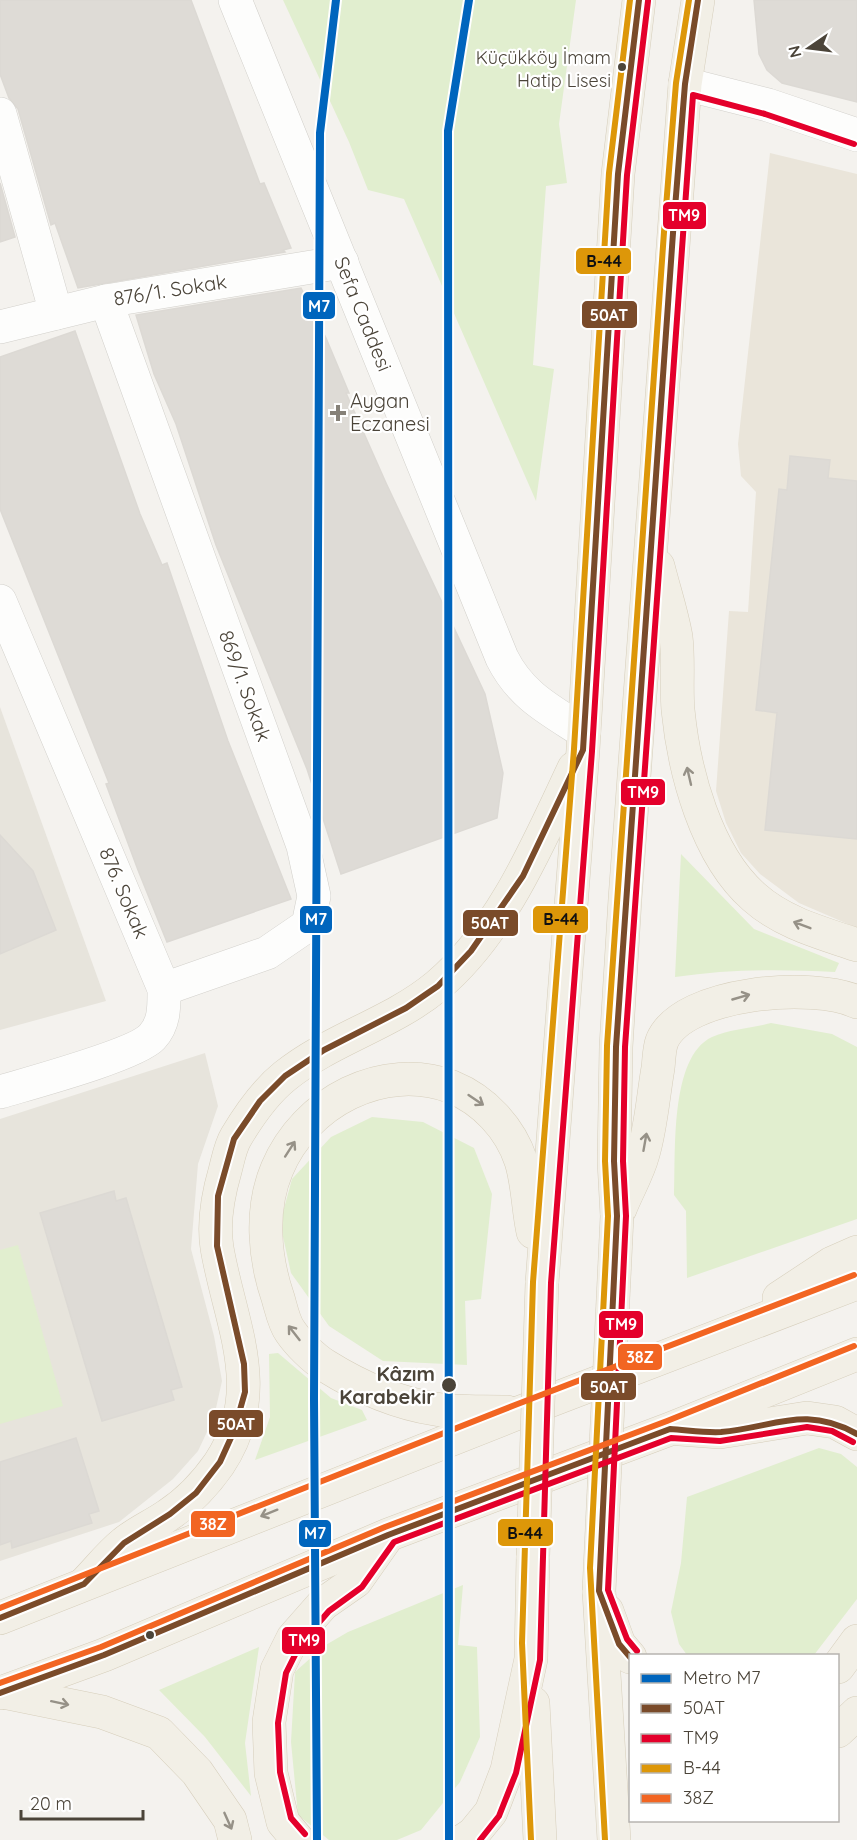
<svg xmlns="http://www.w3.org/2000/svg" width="857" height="1840" font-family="Quicksand,sans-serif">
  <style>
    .residential { fill: #e7e4dc }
    .education { fill: #eae5da }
    .green { fill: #e1eecf }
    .building { fill: #dedbd6; stroke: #dcd9d4; stroke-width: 1.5 }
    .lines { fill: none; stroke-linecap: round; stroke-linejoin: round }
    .minor-casing { stroke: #d2d0cb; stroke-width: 34 }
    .major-casing { stroke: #d6cebb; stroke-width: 34 }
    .minor { stroke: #fdfdfc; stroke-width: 33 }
    .major { stroke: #f2efe6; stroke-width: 33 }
    .major-bridge-casing { stroke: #d6cebb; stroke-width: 34; stroke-linecap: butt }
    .major-bridge { stroke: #f2efe6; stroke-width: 33 }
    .bus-1-casing { stroke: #fff; stroke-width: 10 }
    .bus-2-casing { stroke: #fff; stroke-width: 10 }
    .bus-3-casing { stroke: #fff; stroke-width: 10 }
    .bus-4-casing { stroke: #fff; stroke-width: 10 }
    .bus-1 { stroke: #7a4b2a; stroke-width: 6 }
    .bus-2 { stroke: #e4002b; stroke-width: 6 }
    .bus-3 { stroke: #dd9709; stroke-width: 6 }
    .bus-4 { stroke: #f26522; stroke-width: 6 }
    .metro-1-casing { stroke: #fff; stroke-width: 12 }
    .metro-1 { stroke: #0065bd; stroke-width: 8 }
    .oneway { stroke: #969187 }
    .bus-dot { fill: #4b4439; stroke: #fff; stroke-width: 2 }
    .poi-dot { fill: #868178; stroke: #fff; stroke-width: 2 }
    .labels { text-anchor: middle; stroke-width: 4.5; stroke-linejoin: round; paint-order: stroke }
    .bus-label { font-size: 18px; fill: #4b4439; stroke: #fff; text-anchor: end }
    .street-label { font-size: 20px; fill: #4b4439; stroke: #fff }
    .poi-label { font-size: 20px; fill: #4b4439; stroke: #fff; text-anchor: start }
    .stop-label { font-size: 20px; font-weight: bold; fill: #4b4439; stroke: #fff; text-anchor: end }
    .line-badge { stroke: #fff; stroke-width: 2 }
    .badge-label { font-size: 16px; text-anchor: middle; font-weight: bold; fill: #fff }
    .pale-badge-label { font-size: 16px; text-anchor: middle; font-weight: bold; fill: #111 }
  </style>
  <rect width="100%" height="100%" fill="#f4f2ee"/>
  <g class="residential">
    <polygon points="0,707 106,1001 0,1030"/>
    <polygon points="205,1053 218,1106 198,1164 191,1249 214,1336 222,1381 214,1417 198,1451 173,1479 119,1522 0,1561 0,1119"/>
  </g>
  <polygon class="education" points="770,153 857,174 857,928 799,903 760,874 741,853 726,823 716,791 729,611 748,612 756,492 741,476 738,444"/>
  <g class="green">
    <polygon points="283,0 576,0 559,124 567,183 546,186 533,365 554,369 536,501 404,199 368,190 349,142"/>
    <path d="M681,854l73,75 85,34 -4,9c-54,-3 -106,-3 -160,5z"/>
    <path d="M771,1023l61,11 25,13v172l-170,59 -1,-67 -12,-16c2,-40 -5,-138 38,-158 17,-8 41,-9 59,-14z"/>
    <polygon points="372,1117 423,1122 474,1148 492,1194 481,1299 465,1301 467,1365 383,1361 329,1326 291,1273 280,1223 292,1179 331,1137"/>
    <polygon points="18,1245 63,1406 0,1424 0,1250"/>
    <polygon points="278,1353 331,1398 362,1410 367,1420 255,1460 270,1417 269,1354"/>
    <polygon points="819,1448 841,1454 857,1467 857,1599 814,1655 687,1655 679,1644 671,1612 681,1563 687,1497"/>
    <polygon points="463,1585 458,1645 477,1647 480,1737 460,1782 421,1830 397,1840 329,1840 298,1815 291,1742 295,1672 324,1646 348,1632"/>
    <polygon points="259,1647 245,1743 251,1796 205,1737 159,1690"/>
  </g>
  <g class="building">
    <polygon points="0,0 191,0 260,184 264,183 291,248 283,250 285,252 78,288 55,223 51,225 18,109 9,98 0,74"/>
    <polygon points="754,0 857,0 857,102 782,83 767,70 759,54"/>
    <polygon points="0,183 15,237 0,242"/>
    <polygon points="301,288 326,338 349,393 346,393 386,483 485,694 503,773 497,818 341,874 307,769 216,545 176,424 154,374 136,315"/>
    <polygon points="75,331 140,514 162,565 167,563 228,741 291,899 167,942 138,870 106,784 109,783 0,509 0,357"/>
    <polygon points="790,456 830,460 828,478 857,481 857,839 765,830 777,713 756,710 779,489 787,490"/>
    <polygon points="0,835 33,871 56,930 0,954"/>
    <polygon points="114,1191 116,1201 126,1198 182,1387 171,1390 174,1400 102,1421 40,1213"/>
    <polygon points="76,1438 99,1511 89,1514 92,1523 12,1548 11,1541 0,1545 0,1462"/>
  </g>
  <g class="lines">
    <defs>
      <g id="minor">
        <path d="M235,0l267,658c19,38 48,52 82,74"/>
        <polyline points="685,84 768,105 857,135"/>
        <polyline points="0,114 56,313"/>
        <polyline points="106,301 303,846 314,896 308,925 267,953 164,989"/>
        <polyline points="0,327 106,301 342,262"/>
        <path d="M0,601l164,388c0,17 1,34 -12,48 -17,18 -122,46 -152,55"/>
      </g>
      <g id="major">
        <path d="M658,566c6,24 14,48 18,71 3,24 0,49 2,73 6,61 28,145 76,187 29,26 68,36 103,48"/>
        <path d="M620,1209c7,-18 18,-36 23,-55 8,-27 10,-57 15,-86 1,-8 1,-19 4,-27 21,-50 153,-59 195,-39"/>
        <polyline points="617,1216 614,1161 616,1047 625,899 685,84 698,0"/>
        <polyline points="542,1283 583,750 618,174 639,0"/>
        <polyline points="779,1298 832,1263 857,1252"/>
        <path d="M507,1412c-23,-1 -49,1 -72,-3 -38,-6 -77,-23 -109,-43 -12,-7 -28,-23 -36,-35 -6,-8 -9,-23 -12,-33 -14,-41 -18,-89 -1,-129 28,-67 106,-108 175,-82 32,13 58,41 69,74 7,22 7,49 12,71"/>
        <polyline points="680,1429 720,1432 807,1418 835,1422 857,1434"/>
        <path d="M84,1584c13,-13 25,-29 40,-41 13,-11 30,-18 44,-28 20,-13 37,-31 51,-51 49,-73 11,-140 -2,-216 -4,-25 1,-53 8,-77 3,-11 5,-24 11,-34 13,-22 29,-45 49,-61 46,-37 106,-52 152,-90 64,-53 102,-144 137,-218"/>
        <polyline points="599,1591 614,1840"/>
        <polyline points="607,1611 619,1644 630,1657"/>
        <polyline points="0,1618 518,1413 857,1283"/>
        <polyline points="838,1667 857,1641"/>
        <polyline points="3,1692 102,1712 159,1733 197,1772 230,1820 235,1840"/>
        <polyline points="0,1693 104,1655 388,1535 670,1429 857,1354"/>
        <polyline points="533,1703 540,1840"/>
        <polyline points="838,1731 857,1713"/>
        <polyline points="298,1840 283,1822 271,1773 269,1722 277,1670 293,1638 323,1604 356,1581 387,1537"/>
        <polyline points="464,1840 473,1834 491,1812 507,1770 531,1659 533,1556"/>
      </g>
    </defs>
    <use href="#minor" class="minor-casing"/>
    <use href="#major" class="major-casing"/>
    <use href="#minor" class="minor"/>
    <use href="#major" class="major"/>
    <defs>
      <g id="major-bridge">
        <polyline points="533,1556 542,1283"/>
        <polyline points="599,1591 617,1216"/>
      </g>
    </defs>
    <use href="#major-bridge" class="major-bridge-casing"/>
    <use href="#major-bridge" class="major-bridge"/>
    <defs>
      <g id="bus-1">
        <polyline points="0,1618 84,1584 124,1543 170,1514 196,1493 220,1462 234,1431 245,1392 244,1364 217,1246 218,1196 234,1139 260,1101 285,1076 324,1050 406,1008 438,986 471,951 523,876 583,750 618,174 639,0"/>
        <polyline points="630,1657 619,1644 599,1591 617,1216 614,1161 616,1047 673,233 685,84 698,0"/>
        <path d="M0,1693l104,-38 284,-120 282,-106c17,1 35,4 51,3 55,-5 83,-27 136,2"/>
      </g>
      <g id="bus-2">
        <polyline points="637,1651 627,1639 608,1590 626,1216 623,1161 625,1047 693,95 765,114 854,144"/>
        <polyline points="305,1834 291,1818 280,1772 278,1723 286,1673 301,1643 329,1611 362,1587 394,1542 671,1438 720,1441 807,1427 832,1431 853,1442"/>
        <polyline points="480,1840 499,1816 516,1773 540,1660 551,1283 592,751 627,175 648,1"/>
      </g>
      <g id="bus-3">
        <polyline points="531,1840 522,1643 533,1282 574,749 609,173 630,0"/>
        <polyline points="605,1840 590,1568 608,1216 605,1161 607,1046 664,232 676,83 689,0"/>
      </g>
      <g id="bus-4">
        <polyline points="0,1608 515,1405 854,1275"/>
        <polyline points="0,1683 101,1647 385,1527 667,1421 854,1346"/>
      </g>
    </defs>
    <use href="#bus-1" class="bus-1-casing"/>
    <use href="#bus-2" class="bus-2-casing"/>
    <use href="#bus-3" class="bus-3-casing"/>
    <use href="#bus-4" class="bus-4-casing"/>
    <use href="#bus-1" class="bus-1"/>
    <use href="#bus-2" class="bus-2"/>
    <use href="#bus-3" class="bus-3"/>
    <use href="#bus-4" class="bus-4"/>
    <defs>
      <g id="metro-1">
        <polyline points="317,1840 314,1399 320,133 336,0"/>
        <polyline points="449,1840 448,131 469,0"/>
      </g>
    </defs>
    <use href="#metro-1" class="metro-1-casing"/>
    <use href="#metro-1" class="metro-1"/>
  </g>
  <defs><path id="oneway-shaft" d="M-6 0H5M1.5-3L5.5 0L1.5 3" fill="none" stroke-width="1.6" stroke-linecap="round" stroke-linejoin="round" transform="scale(1.5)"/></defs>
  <g class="oneway">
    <use href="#oneway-shaft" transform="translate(689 776) rotate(-103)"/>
    <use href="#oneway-shaft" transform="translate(802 925) rotate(-159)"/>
    <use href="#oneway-shaft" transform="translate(741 997) rotate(-16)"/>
    <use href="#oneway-shaft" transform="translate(476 1100) rotate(34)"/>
    <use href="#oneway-shaft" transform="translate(645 1142) rotate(-80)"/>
    <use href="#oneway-shaft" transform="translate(290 1149) rotate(-57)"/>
    <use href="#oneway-shaft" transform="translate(294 1333) rotate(-128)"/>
    <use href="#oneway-shaft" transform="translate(269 1513) rotate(158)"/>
    <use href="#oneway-shaft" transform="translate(60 1703) rotate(12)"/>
    <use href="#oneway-shaft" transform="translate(228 1821) rotate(66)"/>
  </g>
  <g class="bus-dot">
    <circle cx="622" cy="67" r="5"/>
    <circle cx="449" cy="1385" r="8"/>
    <circle cx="150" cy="1635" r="5"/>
  </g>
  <path class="poi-dot" d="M335 404h6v6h6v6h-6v6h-6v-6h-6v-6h6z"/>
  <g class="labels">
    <g class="bus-label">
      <text x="611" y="64">Küçükköy İmam<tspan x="611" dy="23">Hatip Lisesi</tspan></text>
    </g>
    <g class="street-label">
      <text transform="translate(170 290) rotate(-9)" y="7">876/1. Sokak</text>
      <text transform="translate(363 314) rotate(68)" y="7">Sefa Caddesi</text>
      <text transform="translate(245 686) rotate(70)" y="7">869/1. Sokak</text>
      <text transform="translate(124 893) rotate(67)" y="7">876. Sokak</text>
    </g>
    <g class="poi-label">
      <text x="350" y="408">Aygan<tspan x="350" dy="23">Eczanesi</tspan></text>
    </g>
    <g class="stop-label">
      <text x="435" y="1381">Kâzım<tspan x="435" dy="23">Karabekir</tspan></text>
    </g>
  </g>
  <g class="line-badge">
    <rect x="662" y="201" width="45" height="29" rx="6" fill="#e4002b"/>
    <rect x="575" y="247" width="57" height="28" rx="6" fill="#dd9709"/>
    <rect x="302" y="291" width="34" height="29" rx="6" fill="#0065bd"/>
    <rect x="581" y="300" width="57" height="29" rx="6" fill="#7a4b2a"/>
    <rect x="620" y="778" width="46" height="28" rx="6" fill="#e4002b"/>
    <rect x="532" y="905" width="57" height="29" rx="6" fill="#dd9709"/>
    <rect x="299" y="905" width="34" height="29" rx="6" fill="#0065bd"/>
    <rect x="462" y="909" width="57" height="28" rx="6" fill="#7a4b2a"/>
    <rect x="598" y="1310" width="46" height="29" rx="6" fill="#e4002b"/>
    <rect x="617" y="1343" width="46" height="28" rx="6" fill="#f26522"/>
    <rect x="580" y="1372" width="57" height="29" rx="6" fill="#7a4b2a"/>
    <rect x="208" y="1409" width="56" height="29" rx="6" fill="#7a4b2a"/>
    <rect x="190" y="1510" width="46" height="28" rx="6" fill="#f26522"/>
    <rect x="497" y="1518" width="57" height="29" rx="6" fill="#dd9709"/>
    <rect x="298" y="1519" width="34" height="29" rx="6" fill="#0065bd"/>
    <rect x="281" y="1626" width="45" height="29" rx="6" fill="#e4002b"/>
  </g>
  <g class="badge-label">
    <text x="684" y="221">TM9</text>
    <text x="319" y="312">M7</text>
    <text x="609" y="321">50AT</text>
    <text x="643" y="798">TM9</text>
    <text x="316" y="925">M7</text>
    <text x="490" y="929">50AT</text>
    <text x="621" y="1330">TM9</text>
    <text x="640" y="1363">38Z</text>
    <text x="609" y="1393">50AT</text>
    <text x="236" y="1430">50AT</text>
    <text x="213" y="1530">38Z</text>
    <text x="315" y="1539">M7</text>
    <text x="304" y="1646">TM9</text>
  </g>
  <g class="pale-badge-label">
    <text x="604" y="267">B-44</text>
    <text x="561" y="925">B-44</text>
    <text x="525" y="1539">B-44</text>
  </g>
  <rect x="629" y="1654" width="210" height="168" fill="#ffffff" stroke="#b7b4b0" stroke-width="1.5"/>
  <rect x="641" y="1674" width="30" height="9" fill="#0065bd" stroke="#b7b4b0" stroke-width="1.5"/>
  <text x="683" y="1684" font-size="18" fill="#4b4439">Metro M7</text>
  <rect x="641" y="1704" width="30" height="9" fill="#7a4b2a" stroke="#b7b4b0" stroke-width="1.5"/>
  <text x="683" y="1714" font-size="18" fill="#4b4439">50AT</text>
  <rect x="641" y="1734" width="30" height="9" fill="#e4002b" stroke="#b7b4b0" stroke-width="1.5"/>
  <text x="683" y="1744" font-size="18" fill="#4b4439">TM9</text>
  <rect x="641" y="1764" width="30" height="9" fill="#dd9709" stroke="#b7b4b0" stroke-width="1.5"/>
  <text x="683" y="1774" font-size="18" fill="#4b4439">B-44</text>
  <rect x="641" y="1794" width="30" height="9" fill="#f26522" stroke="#b7b4b0" stroke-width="1.5"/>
  <text x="683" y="1804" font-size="18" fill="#4b4439">38Z</text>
  <g transform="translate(809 48) rotate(256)" stroke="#ffffff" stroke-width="4.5" paint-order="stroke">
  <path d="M0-4.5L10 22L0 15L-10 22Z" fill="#4b4439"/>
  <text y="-9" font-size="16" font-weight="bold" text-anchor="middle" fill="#4b4439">N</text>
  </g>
  <path d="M21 1810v9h122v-9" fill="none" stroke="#4b4439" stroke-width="3"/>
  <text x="30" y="1810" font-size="18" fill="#4b4439" stroke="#ffffff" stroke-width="4.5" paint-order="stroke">20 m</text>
</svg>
